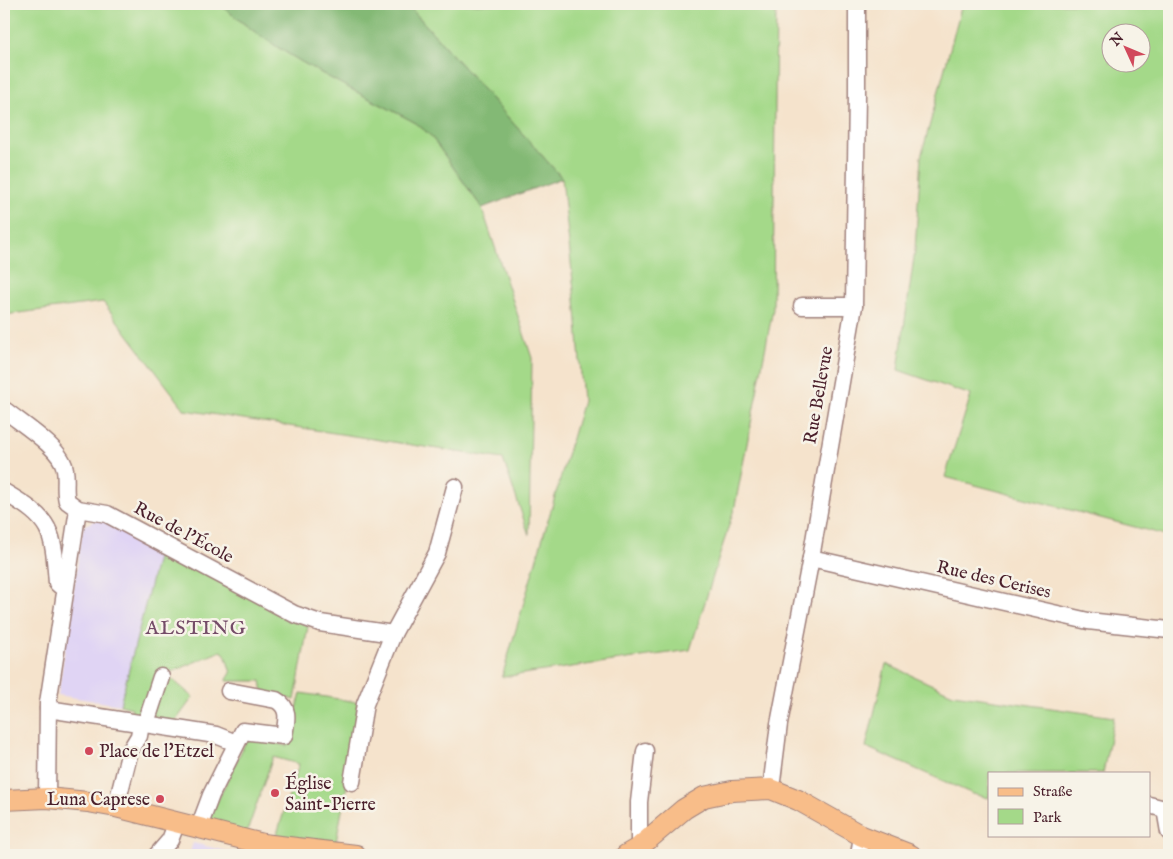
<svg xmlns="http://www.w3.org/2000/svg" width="1173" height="859" font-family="'IM FELL English',serif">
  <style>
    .built { fill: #e0d4f4 }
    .green { fill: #a4d989; stroke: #777c5a; fill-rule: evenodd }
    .forest { fill: #83b975; stroke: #666c50 }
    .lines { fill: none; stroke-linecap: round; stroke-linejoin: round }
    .minor-casing { stroke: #a0817c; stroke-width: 19 }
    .major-casing { stroke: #a0817c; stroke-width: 22 }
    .minor { stroke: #fff; stroke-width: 16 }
    .major { stroke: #f8bd89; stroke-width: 20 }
    .poi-dot { fill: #d1495b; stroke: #f7f3e8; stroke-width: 2 }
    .labels { text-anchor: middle; stroke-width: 5; stroke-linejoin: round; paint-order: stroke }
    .street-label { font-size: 18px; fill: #4a1f2b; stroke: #f7f3e8 }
    .poi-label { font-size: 18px; fill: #4a1f2b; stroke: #f7f3e8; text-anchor: start }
    .quarter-label { font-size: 20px; letter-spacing: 1px; fill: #744c68; stroke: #f7f3e8 }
  </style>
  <rect width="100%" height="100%" fill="#f7f3e8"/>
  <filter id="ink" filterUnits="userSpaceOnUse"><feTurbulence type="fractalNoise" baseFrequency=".02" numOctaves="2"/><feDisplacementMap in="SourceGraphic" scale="10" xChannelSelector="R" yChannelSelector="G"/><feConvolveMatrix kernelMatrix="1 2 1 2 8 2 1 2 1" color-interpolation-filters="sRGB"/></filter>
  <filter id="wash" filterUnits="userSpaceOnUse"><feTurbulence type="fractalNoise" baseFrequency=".0096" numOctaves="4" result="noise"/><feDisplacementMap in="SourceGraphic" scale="20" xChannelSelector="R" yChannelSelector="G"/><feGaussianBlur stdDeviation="1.12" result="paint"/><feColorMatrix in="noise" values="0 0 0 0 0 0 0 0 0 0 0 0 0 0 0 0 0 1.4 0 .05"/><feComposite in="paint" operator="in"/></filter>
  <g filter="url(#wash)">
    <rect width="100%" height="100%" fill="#f5e3cc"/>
    <g class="built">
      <polygon points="96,520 108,521 159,550 120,705 58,695 83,526"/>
      <polygon points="193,843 243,855 189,855"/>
    </g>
    <g class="green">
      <path d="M4,4h216c57,51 129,83 196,119l15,13 51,72 50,150 -3,177 -26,-76 -318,-49 -82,-108 -99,13z"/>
      <polygon points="407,4 776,4 773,309 735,506 690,650 502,677 583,401 576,310 562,178"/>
      <path d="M962,4h207v532l-224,-59 26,-82 -73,-25 17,-120 6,-93zM1140,32v30h-30v-30z"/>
      <polygon points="159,550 308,626 295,700 263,692 261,681 226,681 231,673 225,654 221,651 166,674 193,697 175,722 130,715 132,708 120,705"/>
      <polygon points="886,664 953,694 1114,717 1103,773 989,773 989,798 973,794 866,747"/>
      <polygon points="301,693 357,702 357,733 336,842 307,839 304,842 276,837 299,764 273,757 247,832 208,821 248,737 287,746"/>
    </g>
    <path class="forest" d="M220,4h187l155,174 -80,30 -51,-72 -15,-13c-67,-36 -139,-68 -196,-119z"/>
  </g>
  <g filter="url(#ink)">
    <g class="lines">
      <defs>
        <g id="minor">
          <polyline points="802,306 854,306"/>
          <path d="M6,411c16,13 57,38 59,59 2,11 -1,20 2,31l11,8 29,5 187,100 26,9 73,11 44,-81 18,-66"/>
          <path d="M4,492c48,28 49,37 53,91l8,7"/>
          <polyline points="811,558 1088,621 1169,630"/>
          <polyline points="48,709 216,735 236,743"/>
          <polyline points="146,723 161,677"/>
          <polyline points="352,782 365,704 393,634"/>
          <polyline points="771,789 779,724 811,558 854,306 857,94 857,4"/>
          <polyline points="47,798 48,703 78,509"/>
          <polyline points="1149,805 1165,809 1169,832"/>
          <polyline points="116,807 130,751 139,736 141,724"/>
          <path d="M199,827l12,-32 32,-64 41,5c2,-14 7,-28 -8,-36l-47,-9"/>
          <polyline points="639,847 639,802 645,751"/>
          <polyline points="157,855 170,840 177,822"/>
          <polyline points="859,855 862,836"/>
        </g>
        <g id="major">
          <polyline points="4,800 47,798 88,802 116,807 263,844 356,855"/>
          <polyline points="626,855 638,848 684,809 704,797 732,791 771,789 798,800 862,836 911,855"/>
        </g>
      </defs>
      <use href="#minor" class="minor-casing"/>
      <use href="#major" class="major-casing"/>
      <use href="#minor" class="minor"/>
      <use href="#major" class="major"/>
    </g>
  </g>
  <g class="poi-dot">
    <circle cx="89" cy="751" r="5"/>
    <circle cx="275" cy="793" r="5"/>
    <circle cx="160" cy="799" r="5"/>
  </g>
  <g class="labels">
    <g class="street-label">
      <text transform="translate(818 395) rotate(-80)" y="6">Rue Bellevue</text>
      <text transform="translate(184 532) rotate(28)" y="6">Rue de l'École</text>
      <text transform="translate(994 579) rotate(13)" y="6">Rue des Cerises</text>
    </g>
    <g class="poi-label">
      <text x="99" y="757">Place de l'Etzel</text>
      <text x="285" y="789">Église<tspan x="285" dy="21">Saint-Pierre</tspan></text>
      <text x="150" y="805" text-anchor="end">Luna Caprese</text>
    </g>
    <g class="quarter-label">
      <text x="196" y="634">ALSTING</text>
    </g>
  </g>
  <rect width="1173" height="859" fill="none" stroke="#f7f3e8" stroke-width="20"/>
  <rect x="988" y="772" width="162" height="65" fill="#f7f3e8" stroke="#b29e9c"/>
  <rect x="998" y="788" width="25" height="8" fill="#f8bd89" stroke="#b29e9c"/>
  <text x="1033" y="796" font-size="15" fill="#4a1f2b">Straße</text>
  <rect x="998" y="809" width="25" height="15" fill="#a4d989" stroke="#b29e9c"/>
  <text x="1033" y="822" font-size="15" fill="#4a1f2b">Park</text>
  <g transform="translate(1126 48) rotate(314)"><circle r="24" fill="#f7f3e8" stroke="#b29e9c"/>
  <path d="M0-4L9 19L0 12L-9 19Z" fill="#d1495b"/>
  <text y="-8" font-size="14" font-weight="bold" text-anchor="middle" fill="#4a1f2b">N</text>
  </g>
</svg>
